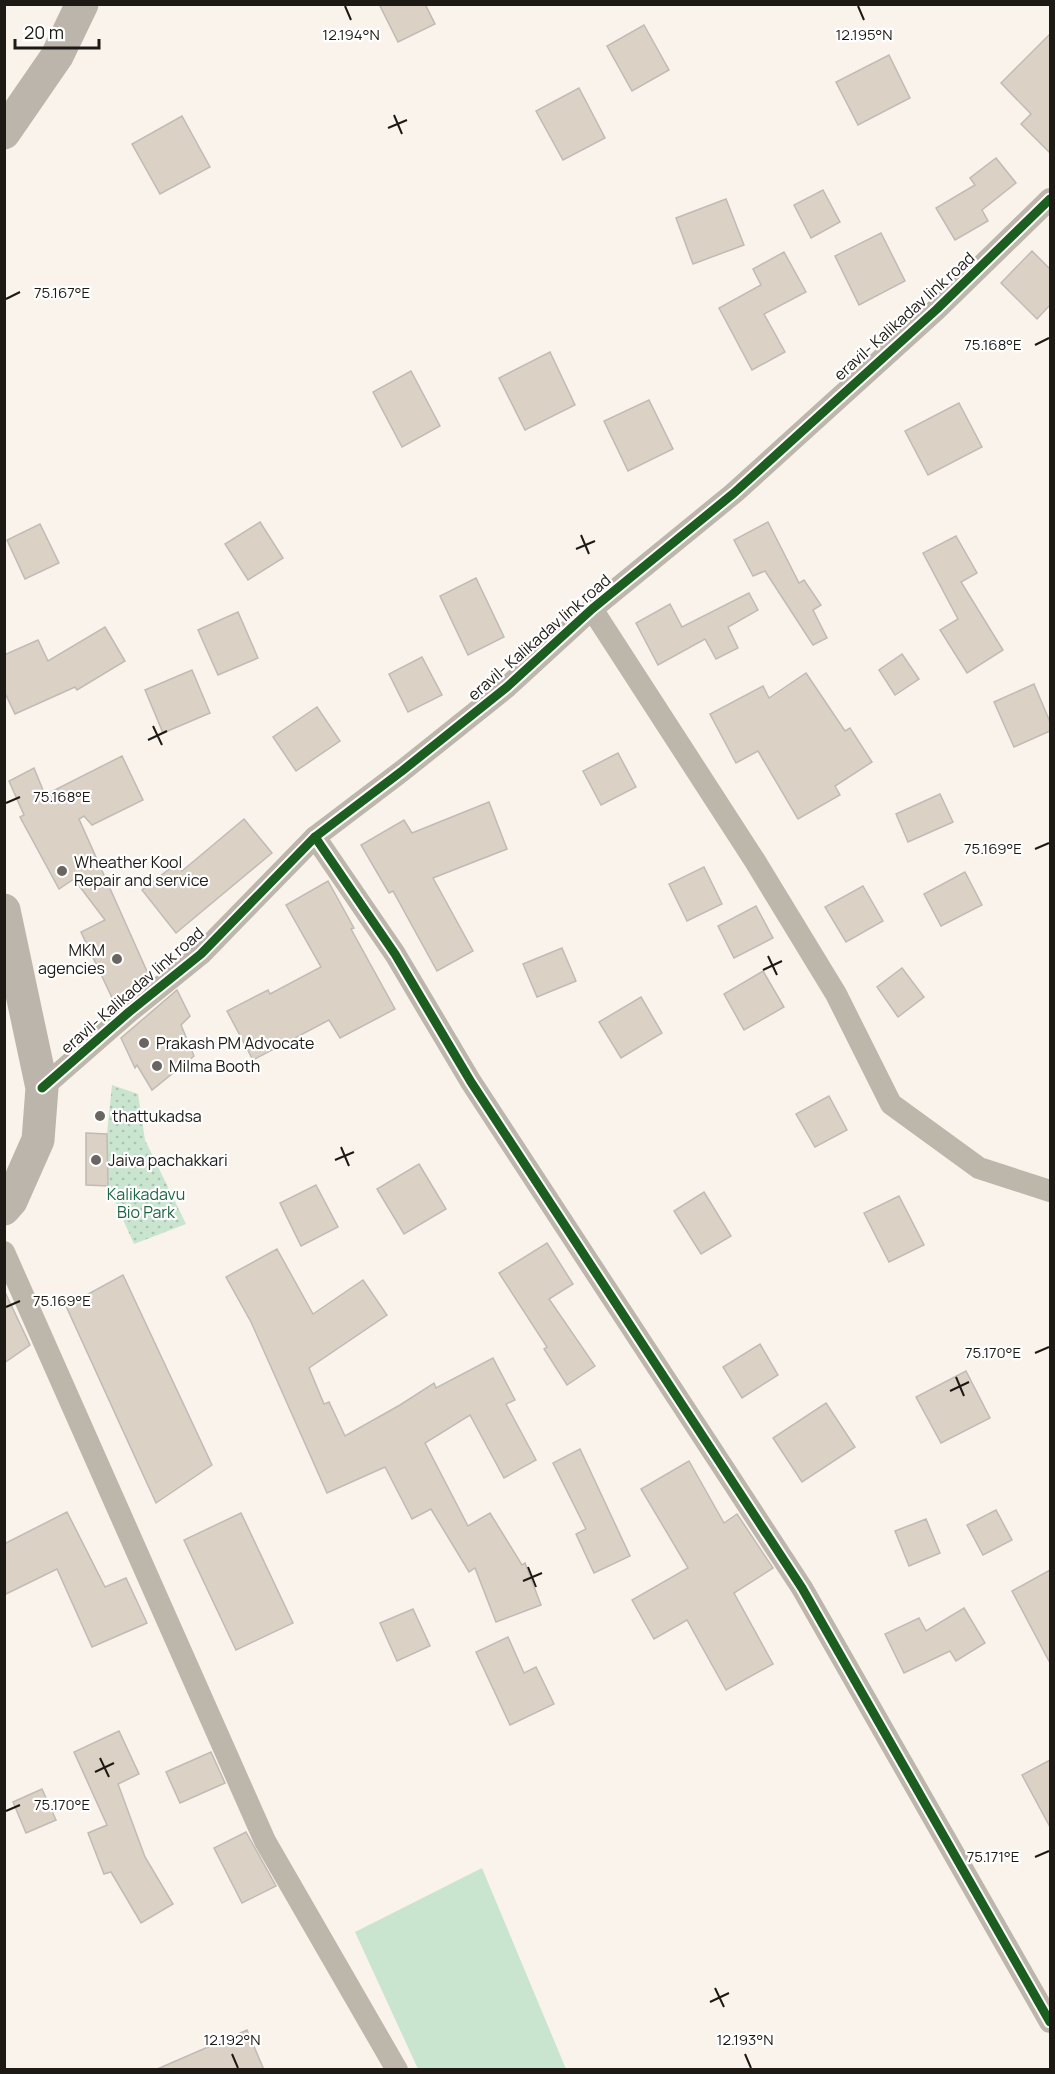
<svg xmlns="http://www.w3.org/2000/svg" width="1055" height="2074" font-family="Manrope,sans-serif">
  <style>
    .grass { fill: #c9e4cf }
    .park { fill: url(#park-dots) }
    .building { fill: #dbd1c4; stroke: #c0bbb6; stroke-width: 1.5 }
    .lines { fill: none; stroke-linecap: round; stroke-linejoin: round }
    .street { stroke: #bdb6aa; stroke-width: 22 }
    .highway { stroke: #bbb5ab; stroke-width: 33 }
    .cycleway-casing { stroke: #fff; stroke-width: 13 }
    .cycleway { stroke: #1b5e20; stroke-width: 9 }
    .ticks { fill: none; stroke: #1d1914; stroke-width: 2 }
    .poi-dot { fill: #6a6560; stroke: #fff; stroke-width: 2 }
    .labels { text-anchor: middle; stroke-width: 4.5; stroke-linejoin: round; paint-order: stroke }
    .street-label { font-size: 16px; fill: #1d1914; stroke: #fff }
    .poi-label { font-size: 16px; fill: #1d1914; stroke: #fff; text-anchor: start }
    .park-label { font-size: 16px; fill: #1e6543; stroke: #fff }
    .ticks-label { font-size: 15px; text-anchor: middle; fill: #1d1914; stroke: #fff; stroke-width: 4.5; stroke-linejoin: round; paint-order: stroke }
  </style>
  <defs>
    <pattern id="park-dots" width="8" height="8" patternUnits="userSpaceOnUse" patternTransform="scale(1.5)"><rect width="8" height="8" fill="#c9e4cf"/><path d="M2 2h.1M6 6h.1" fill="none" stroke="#acc3b1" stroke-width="1.8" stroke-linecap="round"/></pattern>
  </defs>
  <rect width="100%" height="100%" fill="#f9f3ec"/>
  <polygon class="grass" points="482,1868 566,2069 418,2069 355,1932"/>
  <polygon class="park" points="112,1085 138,1094 145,1140 186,1224 134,1244 108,1186 107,1134"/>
  <g class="building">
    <polygon points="379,4 425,4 435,24 398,42"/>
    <polygon points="644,25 669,70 632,91 607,46"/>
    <polygon points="1050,34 1050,153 1021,124 1031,114 1001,83"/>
    <polygon points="889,55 910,98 858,125 836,82"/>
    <polygon points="579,88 605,138 563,160 536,111"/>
    <polygon points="182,116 210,167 160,194 132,144"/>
    <polygon points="996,158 1016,183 982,210 988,221 955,240 936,208 975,185 970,178"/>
    <polygon points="823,190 840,222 811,238 794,205"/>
    <polygon points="726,199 744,245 693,264 676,218"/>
    <polygon points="881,233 905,281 859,305 835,256"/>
    <polygon points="1032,251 1050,269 1050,305 1037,319 1001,283"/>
    <polygon points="784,252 806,292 764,314 785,352 752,370 719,308 761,285 753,269"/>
    <polygon points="550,352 575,405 525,430 499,378"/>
    <polygon points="411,371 440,426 402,447 373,392"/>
    <polygon points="649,400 673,449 628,471 604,421"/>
    <polygon points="959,403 982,447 928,475 905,431"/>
    <polygon points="260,522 283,558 248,580 225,544"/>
    <polygon points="768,522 799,583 804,580 821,605 813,610 827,638 813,645 765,571 753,576 734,540"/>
    <polygon points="40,524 59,563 25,579 7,540"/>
    <polygon points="956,536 977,573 961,582 1003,650 967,673 940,630 958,619 923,553"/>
    <polygon points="476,578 504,637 468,655 440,596"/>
    <polygon points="749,593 758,610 728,627 738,648 716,659 705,639 658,665 636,623 670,604 682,627"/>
    <polygon points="238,612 258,658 218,675 198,630"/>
    <polygon points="105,627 125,661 77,690 75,687 15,714 4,691 4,655 38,640 48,661"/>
    <polygon points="902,654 919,679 895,695 879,670"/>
    <polygon points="422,657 442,695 408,712 389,674"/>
    <polygon points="192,670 210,713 163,733 145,690"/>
    <polygon points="806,673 845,731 850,728 872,762 835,786 840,795 798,819 758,751 736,763 710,714 763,686 769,698"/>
    <polygon points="1034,684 1050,722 1050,731 1014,747 994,702"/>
    <polygon points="317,707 340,741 296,771 273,737"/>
    <polygon points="618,753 636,787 601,805 583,771"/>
    <polygon points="122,756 143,800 92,825 84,816 79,819 150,978 116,1006 81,932 105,920 74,879 59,889 20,817 24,815 9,781 34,768 45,795"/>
    <polygon points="940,794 953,822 908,842 896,814"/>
    <polygon points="489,802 507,849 433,878 473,951 437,971 393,891 389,893 361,845 404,820 412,833"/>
    <polygon points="244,819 272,853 176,933 142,890 176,864 182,871"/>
    <polygon points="704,867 722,904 687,921 669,884"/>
    <polygon points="965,872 982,905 941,926 924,894"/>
    <polygon points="328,881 354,928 351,929 395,1009 340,1038 329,1020 253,1060 227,1011 268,990 270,994 321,967 286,905"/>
    <polygon points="863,886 883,921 846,942 825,907"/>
    <polygon points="756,906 773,938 734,958 718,926"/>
    <polygon points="562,948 576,981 537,997 523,964"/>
    <polygon points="902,968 924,997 898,1017 877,987"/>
    <polygon points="763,971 784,1007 744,1030 724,994"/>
    <polygon points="177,990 190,1016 181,1025 194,1056 152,1090 137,1065 135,1068 121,1038"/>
    <polygon points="641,997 662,1033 621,1058 599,1022"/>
    <polygon points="829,1096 847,1130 815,1147 796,1114"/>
    <polygon points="86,1133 107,1134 108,1186 86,1185"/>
    <polygon points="419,1164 446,1209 404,1234 377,1189"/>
    <polygon points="316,1185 338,1227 301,1246 280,1203"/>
    <polygon points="704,1192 731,1236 701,1254 674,1211"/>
    <polygon points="899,1196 924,1245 889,1262 864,1213"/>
    <polygon points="547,1243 573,1284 549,1299 595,1366 567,1385 544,1349 547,1347 499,1273"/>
    <polygon points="277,1249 313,1314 363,1280 387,1315 309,1368 324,1404 329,1402 345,1436 400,1405 434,1383 436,1388 493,1358 515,1400 506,1404 536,1460 504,1478 470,1415 425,1443 468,1526 490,1513 522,1565 525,1563 541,1605 496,1622 475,1568 469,1572 431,1509 412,1519 385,1467 327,1493 251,1322 226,1277"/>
    <polygon points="123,1275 212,1465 156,1503 66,1306"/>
    <polygon points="4,1290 30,1345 4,1363"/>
    <polygon points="760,1344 778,1375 742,1398 723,1367"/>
    <polygon points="966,1371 990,1418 941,1443 916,1397"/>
    <polygon points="826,1403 855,1447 802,1482 773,1438"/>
    <polygon points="580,1449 630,1556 594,1573 576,1534 586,1529 553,1463"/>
    <polygon points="689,1461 724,1523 737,1514 773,1568 734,1593 773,1664 726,1690 687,1620 654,1639 632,1600 688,1568 641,1489"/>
    <polygon points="996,1510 1012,1540 983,1555 967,1525"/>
    <polygon points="67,1512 105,1587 126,1578 147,1623 92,1647 57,1569 4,1595 4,1544"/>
    <polygon points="241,1513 293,1623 236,1650 184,1540"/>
    <polygon points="926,1519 940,1553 909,1566 895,1531"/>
    <polygon points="1050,1570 1050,1663 1012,1591"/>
    <polygon points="964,1608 985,1643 956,1661 950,1651 904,1673 885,1634 919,1618 926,1631"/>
    <polygon points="413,1609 430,1646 397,1661 380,1623"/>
    <polygon points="508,1637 524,1673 536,1667 554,1704 510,1725 476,1652"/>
    <polygon points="119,1731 139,1774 118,1784 145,1857 173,1904 141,1923 111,1872 104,1874 88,1833 107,1825 74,1752"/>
    <polygon points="211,1752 225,1783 180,1803 166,1772"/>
    <polygon points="1050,1760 1050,1827 1022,1775"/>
    <polygon points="42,1789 56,1820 26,1833 13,1802"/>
    <polygon points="246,1832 276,1886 242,1903 214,1848"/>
    <polygon points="247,2030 264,2070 155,2070"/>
  </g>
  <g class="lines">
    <g class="street">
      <polyline points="592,609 755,861 836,994 891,1104 979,1168 1050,1191"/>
      <polyline points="315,837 395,954 471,1082 802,1588 1050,2022"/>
      <polyline points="42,1088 129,1012 201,954 315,837 402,771 507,687 592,609 734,493 937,309 1050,199"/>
      <polyline points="4,1252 265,1841 397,2070"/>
    </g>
    <g class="highway">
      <polyline points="4,133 57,56 82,4"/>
      <polyline points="4,910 42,1088 38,1140 11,1201 4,1209"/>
    </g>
    <defs>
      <g id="cycleway">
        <polyline points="315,837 395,954 471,1082 802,1588 1050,2022"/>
        <polyline points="42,1088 129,1012 201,954 315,837 402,771 507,687 592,609 734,493 937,309 1050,199"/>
      </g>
    </defs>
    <use href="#cycleway" class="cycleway-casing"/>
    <use href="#cycleway" class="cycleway"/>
  </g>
  <path class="ticks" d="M345,6l6,14M858,6l6,14M394,115l8,19M388,128l19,-8M6,299l14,-7M1035,345l14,-7M581,535l8,19M576,549l19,-8M153,726l9,19M148,740l19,-9M6,803l14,-6M1035,849l14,-6M768,956l9,19M763,970l19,-9M341,1147l8,19M335,1160l19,-8M6,1307l14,-6M1035,1353l14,-6M956,1377l8,19M950,1391l19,-9M528,1567l8,20M523,1581l19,-8M100,1758l9,19M95,1772l19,-9M6,1811l14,-6M1035,1857l14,-6M715,1988l9,19M710,2002l19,-9M232,2054l6,14M745,2054l6,14"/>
  <g class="poi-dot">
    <circle cx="62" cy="871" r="6"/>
    <circle cx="117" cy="959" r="6"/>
    <circle cx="144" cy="1043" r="6"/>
    <circle cx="157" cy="1066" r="6"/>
    <circle cx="100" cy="1116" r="6"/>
    <circle cx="96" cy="1160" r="6"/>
  </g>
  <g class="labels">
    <g class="street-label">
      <text transform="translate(904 316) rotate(-42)" y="6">eravil- Kalikadav link road</text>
      <text transform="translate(539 637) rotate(-41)" y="6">eravil- Kalikadav link road</text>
      <text transform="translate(132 990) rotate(-41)" y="6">eravil- Kalikadav link road</text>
    </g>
    <g class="poi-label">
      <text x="74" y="868">Wheather Kool<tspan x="74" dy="18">Repair and service</tspan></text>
      <text x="105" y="956" text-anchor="end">MKM<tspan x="105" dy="18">agencies</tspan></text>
      <text x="156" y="1049">Prakash PM Advocate</text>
      <text x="169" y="1072">Milma Booth</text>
      <text x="112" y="1122">thattukadsa</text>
      <text x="108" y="1166">Jaiva pachakkari</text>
    </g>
    <g class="park-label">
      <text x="146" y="1200">Kalikadavu<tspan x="146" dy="18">Bio Park</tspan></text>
    </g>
  </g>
  <g class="ticks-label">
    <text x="351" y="40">12.194°N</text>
    <text x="864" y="40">12.195°N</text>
    <text x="62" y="298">75.167°E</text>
    <text x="993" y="350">75.168°E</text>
    <text x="62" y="802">75.168°E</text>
    <text x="993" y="854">75.169°E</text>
    <text x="62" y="1306">75.169°E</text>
    <text x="993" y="1358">75.170°E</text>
    <text x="62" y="1810">75.170°E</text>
    <text x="993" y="1862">75.171°E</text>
    <text x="232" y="2045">12.192°N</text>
    <text x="745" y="2045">12.193°N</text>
  </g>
  <rect width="1055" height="2074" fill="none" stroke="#1d1914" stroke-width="12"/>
  <path d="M15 39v9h84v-9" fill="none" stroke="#1d1914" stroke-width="3"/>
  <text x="24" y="39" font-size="18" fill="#1d1914" stroke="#ffffff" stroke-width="4.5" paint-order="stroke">20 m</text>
</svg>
